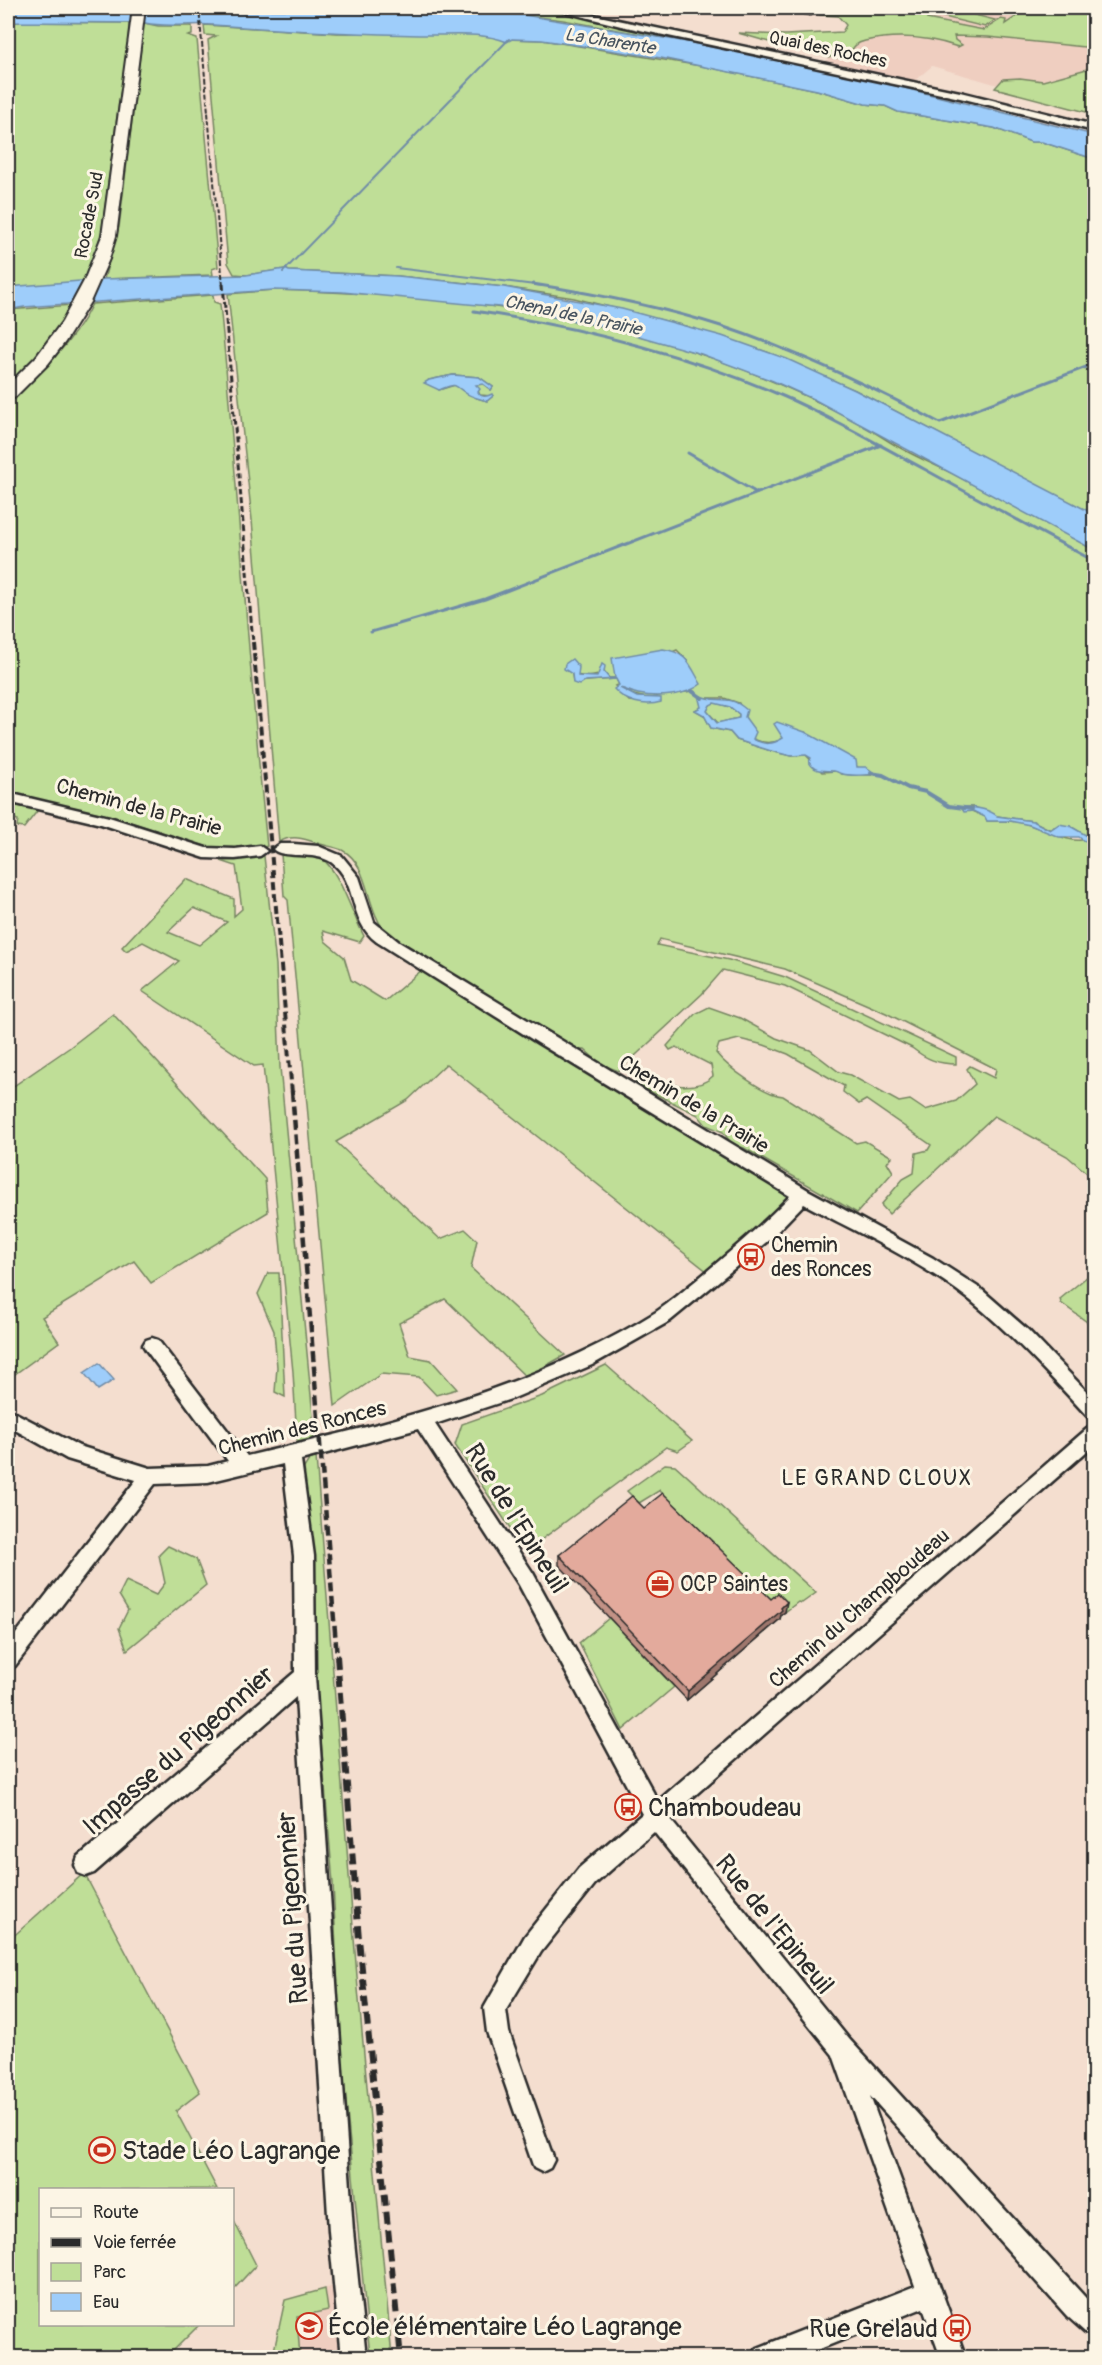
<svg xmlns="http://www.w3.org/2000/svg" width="1102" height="2365" font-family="Pangolin,sans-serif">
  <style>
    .built { fill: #efcec0 }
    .green { fill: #bfde97; stroke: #758461; stroke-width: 1.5; fill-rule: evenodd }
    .water { fill: #9ecdfa; stroke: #708ca7; stroke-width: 1.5; fill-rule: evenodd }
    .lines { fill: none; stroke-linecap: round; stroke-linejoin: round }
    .stream-far2 { stroke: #708ca7; stroke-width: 2 }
    .stream-far1 { stroke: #708ca7; stroke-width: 3 }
    .stream { stroke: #708ca7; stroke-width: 4 }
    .minor-casing { stroke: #2b2b2b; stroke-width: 5 }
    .highway-casing { stroke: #2b2b2b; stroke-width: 4 }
    .minor { fill: #fcf5e5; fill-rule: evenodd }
    .highway { fill: #fcf5e5; fill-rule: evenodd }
    .rail-far4 { stroke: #2b2b2b; stroke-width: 2; stroke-dasharray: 5 2; stroke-linecap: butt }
    .rail-far3 { stroke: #2b2b2b; stroke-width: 3; stroke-dasharray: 6 3; stroke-linecap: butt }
    .rail-far2 { stroke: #2b2b2b; stroke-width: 4; stroke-dasharray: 8 4; stroke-linecap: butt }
    .rail-far1 { stroke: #2b2b2b; stroke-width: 4.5; stroke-dasharray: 10 4.5; stroke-linecap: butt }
    .rail { stroke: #2b2b2b; stroke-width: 6; stroke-dasharray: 12 6; stroke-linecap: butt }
    .wall { fill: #c39286; stroke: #2b2b2b; stroke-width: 1.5 }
    .shaded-wall { fill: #9f776d; stroke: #2b2b2b; stroke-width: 1.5 }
    .building { fill: #e3aa9c; stroke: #2b2b2b; stroke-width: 1.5 }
    .labels { text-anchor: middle; stroke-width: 6; stroke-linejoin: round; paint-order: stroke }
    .far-water-label { font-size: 18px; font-style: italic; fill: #48545f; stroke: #fcf5e5 }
    .far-street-label { font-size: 18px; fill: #2b2b2b; stroke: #fcf5e5 }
    .street-label { font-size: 21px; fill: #2b2b2b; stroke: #fcf5e5 }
    .poi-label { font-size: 21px; fill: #2b2b2b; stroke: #fcf5e5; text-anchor: start }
    .neighbourhood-label { font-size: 22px; letter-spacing: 1.5px; fill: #2b2b2b; stroke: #fcf5e5 }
    .near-street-label { font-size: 26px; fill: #2b2b2b; stroke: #fcf5e5 }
    .near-poi-label { font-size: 26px; fill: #2b2b2b; stroke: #fcf5e5; text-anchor: start }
  </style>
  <rect width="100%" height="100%" fill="#f4decf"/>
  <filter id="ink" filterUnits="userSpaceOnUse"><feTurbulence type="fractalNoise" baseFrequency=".0167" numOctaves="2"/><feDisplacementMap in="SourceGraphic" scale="12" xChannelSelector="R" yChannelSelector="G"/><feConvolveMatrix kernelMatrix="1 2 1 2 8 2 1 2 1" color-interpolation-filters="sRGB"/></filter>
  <g filter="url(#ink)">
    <g class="built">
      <polygon points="833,8 1005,8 1022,12 989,37 1094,48 1094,67 1043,81 1020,78 1003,79 998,85 932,66 913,82 827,61 832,51 862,34"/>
      <polygon points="334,2286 342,2357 268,2358 274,2351 285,2300"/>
    </g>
    <g class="green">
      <polygon points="202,8 547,8 712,44 715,48 563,20 496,12 336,12"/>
      <path d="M833,8h111l-17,11 57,11 17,-11 5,1 -1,4 24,-16h65v40l-106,-11 -34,-1 1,4 7,5 -4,2c-29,-10 -62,-13 -93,-6 -23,5 -4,24 -43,14l-4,-7 -49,-6 -31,-9 47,2 57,-3 4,-7 -8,-9 -17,-1z"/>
      <polygon points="951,9 995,20 985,27 940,16"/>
      <polygon points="8,22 129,23 126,72 120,94 102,229 92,268 83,283 8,287"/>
      <polygon points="144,23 158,26 192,26 192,35 188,36 197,39 218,267 212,269 213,275 104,279 119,227"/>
      <polygon points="204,25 337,33 473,34 504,39 542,40 707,67 817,90 865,104 885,106 898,112 994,128 1031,142 1042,142 1094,159 1094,515 855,390 767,352 685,326 574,298 504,287 398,276 289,271 285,269 247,275 234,274 228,263 208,40 216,36 205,35"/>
      <polygon points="1094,67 1094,114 995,88 1003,79 1020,78 1043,81"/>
      <path d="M273,290c171,4 343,24 501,92 40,17 80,37 116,60 21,13 46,23 69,35 46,24 90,48 135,73v629l-27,-23 -73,-40 -105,98 -8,-9 22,-26 11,-6 2,-20 12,-3 3,-5 -65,-45 -7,4 -16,-12 1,-6 -56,-32 -24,-9 -25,-6 -20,5 -3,9c11,14 49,42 67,43l73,47 9,-2 27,16 -5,5 6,10 -36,41 -113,-65 -12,-4 -9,-12 -17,-7 -8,-10 -59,-29 -4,-6 6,-3c20,6 54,17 72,-1l-2,-11 -35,-18 -6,3 -3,-4 28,-32 14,-7 31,11 36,20 34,12 29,22 11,3 49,27 11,-2 15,10 31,-9 19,-17 -8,-15 3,-3 24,12 2,-9 -110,-56 -101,-44 -125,-30 -3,6 72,15 56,17 171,80v7c-18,0 -30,-5 -44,-16l-127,-62 -62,-16 -21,24 -79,73 -4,4c-14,-4 -24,-11 -34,-21h-11l-17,-14 -25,-12 -144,-89c-24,-26 -17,-70 -46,-85 -7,-3 -15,-4 -22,-6 -15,-5 -27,-10 -41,-2l-27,-322 -24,-226zM453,375l26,2 14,10 -2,3 -8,-6 -8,1 5,10 13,1 -6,5 -10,-3 -22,-13 -16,5 -10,-10zM677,650l11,11 4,30 -36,5 -37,-8c13,10 28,8 42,14l-32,-1 -14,-15 4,-1 -3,-6 -43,3 -1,-8c12,3 21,5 32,-2l5,6h6zM704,698h20l15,5 14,36c19,9 33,-2 52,-7l52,35 15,8 -30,-1 -6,-3 -14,1 -16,-17 -15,1 -20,-5 -34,-11 -7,-8 -19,-4 -7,-13 -9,-5 6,-3v-6zM962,807h12l23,9 36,5 18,9 3,-3 16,-1 20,12c-16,8 -43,-7 -60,-13 -14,-5 -29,-4 -43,-4l-1,-4z"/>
      <path d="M213,295l1,7 6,2c18,180 28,362 47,542l-5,2h-51l-103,-33 -100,-22v-390c32,-29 65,-60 84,-99z"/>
      <polygon points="72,305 49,343 8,385 8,310"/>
      <polygon points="714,702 730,707 739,714 739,718 718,723 707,711 710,705"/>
      <polygon points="8,804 38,810 24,828 17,827 18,820 8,817"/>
      <path d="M281,854c13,0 29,-2 41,5 17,11 31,57 42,77l-4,6 -37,-11 2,10 19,16 7,23 34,21 37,-31 365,223 -1,11 -78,68 -262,-208 -38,36 -72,42 104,97 25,-10 12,11 -6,28 94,87 -39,22 -81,-78 -46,24 11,33 21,4 26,29 -21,6 -17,-18 -38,-3 -46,32 -47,-506 -4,-4z"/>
      <path d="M261,855l3,1 12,109 4,102 35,371 -15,5 -3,-3 -4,-68 -30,-307 -9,1 -112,-75 37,-30 -36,-19 -17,9 -4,-4 64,-68 48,20v17l8,-7 -6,-43 -15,-5 17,-1zM194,908l33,14 -28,23 -31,-13z"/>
      <polygon points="113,1014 265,1179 268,1212 151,1283 134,1261 42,1317 59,1342 8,1379 8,1090 69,1048"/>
      <polygon points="1094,1271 1094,1327 1061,1303 1060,1299"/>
      <polygon points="268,1273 279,1273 285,1397 275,1392 277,1367 274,1331 258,1294"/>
      <polygon points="606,1365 692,1441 678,1451 666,1447 530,1548 520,1543 455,1445 462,1424 542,1396"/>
      <polygon points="316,1457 358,1989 392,2357 370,2357 340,2037 333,1883 315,1669 314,1564 302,1471 309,1460"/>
      <polygon points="665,1464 675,1465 816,1593 802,1603 798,1602 785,1612 666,1501 660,1490 639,1503 627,1491"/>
      <polygon points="168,1546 196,1559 206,1585 127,1650 119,1628 128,1610 119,1595 126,1581 156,1595 165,1583 159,1555"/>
      <polygon points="609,1618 674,1687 623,1730 579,1643"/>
      <polygon points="84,1873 200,2092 176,2111 217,2189 40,2190 40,2324 199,2325 167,2357 8,2357 8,1941"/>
      <polygon points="233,2219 256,2265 233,2290 232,2290"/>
      <polygon points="325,2289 328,2310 297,2317 300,2357 268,2357 274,2351 285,2300"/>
    </g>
    <g class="water">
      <path d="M8,8l444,3 72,4 158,26 170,34 242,60v24l-52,-17h-11l-37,-14 -96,-16 -13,-6 -20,-2 -48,-14 -156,-32 -119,-18 -30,-1 -5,3c-28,-11 -57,-6 -88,-7 -69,-1 -137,-5 -206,-10 -23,-2 -45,3 -68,-2l-137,-1z"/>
      <polygon points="285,269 289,271 398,276 504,287 622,309 722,336 787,359 855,390 1094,514 1094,550 815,400 773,381 701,354 607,327 499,307 342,292 273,290 24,307 8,310 8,287 104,279 246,275"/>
      <path d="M453,375l26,2 14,10 -2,3 -8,-6 -7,1 4,4 -2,3c3,6 8,5 14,2l1,2 -6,5c-6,-2 -17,-4 -23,-9 -11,-9 -10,-8 -25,-2l-15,-7 5,-3z"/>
      <path d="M663,649c24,3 27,16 38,35 -14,12 -44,14 -63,10 -6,-1 -12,-5 -18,-6l17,9 24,1v4c-17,5 -36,0 -47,-13l5,-4 -3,-6 -31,2 -6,4 -6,-2 -1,-9 -8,-5 1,-5 7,-5 7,8 -1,9 19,1 5,-13 3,2 -1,6 5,6h6l-3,-20z"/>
      <path d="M698,695c21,10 28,-3 49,15l-2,7 11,15 -3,7c12,6 19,6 30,-1l-9,-14 3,-2 28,10 51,28 1,7h9l10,7c-5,1 -28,2 -33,0 -6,-1 -3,-2 -9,-3 -11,-1 -19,2 -25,-9l2,-4 -5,-3 -15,1 -20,-5 -34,-11 -7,-8 -19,-4 -7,-13 -9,-5 6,-3zM714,703l16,4 9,7v4l-22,5 -10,-12 3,-6z"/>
      <path d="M961,807c12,0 27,1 36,9l36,5 17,9 9,-6 11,2 21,12 -7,3 -5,-4h-20l-29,-12 -20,-4h-23l-2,-4 -12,-6 -9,1z"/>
      <polygon points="99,1363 114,1380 98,1390 84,1373"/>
    </g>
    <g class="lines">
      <g class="stream-far2">
        <polyline points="487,8 489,12"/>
        <polyline points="8,252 9,283"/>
        <polyline points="396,268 543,286"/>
        <polyline points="283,272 509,39"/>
      </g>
      <g class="stream-far1">
        <path d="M533,284c64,10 129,23 191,43 75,25 146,59 216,96l154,-59"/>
        <path d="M474,311c107,16 211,43 311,86 48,21 94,48 141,73 56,31 112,61 168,91"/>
        <polyline points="688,453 757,493"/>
        <polyline points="371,632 485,599 881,445"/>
      </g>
      <g class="stream">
        <polyline points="692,691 702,698"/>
        <polyline points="871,773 883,775 908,788 926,792 949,806 972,809"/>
      </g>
      <defs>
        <g id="minor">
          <polygon points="549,8 561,8 960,92 1094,125 1094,131 960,98 621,26"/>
          <polygon points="786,8 828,8 810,14"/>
          <polygon points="8,793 109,817 206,848 235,849 260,846 267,851 260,856 235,859 205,858 101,824 8,802"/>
          <path d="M294,844l24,2 24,10 17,21 15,45 25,20 409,248 125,68 48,31 47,41 66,69v20l-6,-2c-38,-41 -75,-82 -118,-117 -48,-38 -112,-67 -166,-96l-34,35 -100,82 -78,44 -78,33 -79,26 98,149 125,228 430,-373 6,-2v19l-425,373 180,221 245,268v28l-9,-3 -18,-16 -197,-220 96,262h-25l-18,-50 -126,50h-45l3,-9 160,-63 -82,-231 -179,-223 -59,52 -54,68 -35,58 3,22 45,128 -4,8 -8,4 -8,-4 -47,-136 -3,-24 41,-72 54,-68 63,-54 -123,-229 -101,-156 -117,31 13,96 1,120 38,555 13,127h-25l-12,-127 -33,-534 -202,176 -8,3 -8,-3 -3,-8 3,-8 217,-185 -1,-116 -11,-92 -75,18 -53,2 -140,182 -7,2v-24l128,-164 -69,-21 -59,-33v-17l71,37 71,22 58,-2 20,-5 -82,-111 -3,-5 3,-5 6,-2 6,2 89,116c141,-33 284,-66 409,-144 15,-10 29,-23 43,-34 32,-27 62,-52 91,-82l-252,-153 -161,-101c-30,-22 -18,-60 -46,-80 -16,-11 -50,-3 -58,-13l7,-5z"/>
        </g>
        <polygon id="highway" points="133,8 145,8 116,236 109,259 90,302 65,342 48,364 14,398 8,399 8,385 36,357 62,322 84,281 102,236"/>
      </defs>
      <use href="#minor" class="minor-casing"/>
      <use href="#highway" class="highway-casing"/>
      <use href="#minor" class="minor"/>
      <use href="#highway" class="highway"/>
      <polyline class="rail-far4" points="199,8 223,286"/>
      <polyline class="rail-far3" points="223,284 253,643"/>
      <polyline class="rail-far2" points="253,642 292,1093"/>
      <polyline class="rail-far1" points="292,1091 337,1657"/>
      <polyline class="rail" points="337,1656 359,1939 401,2358"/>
    </g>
    <polygon class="wall" points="644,1508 785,1612 781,1615 780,1619 687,1700 559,1565 559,1555"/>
    <polygon class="shaded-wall" points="787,1602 785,1612 781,1615 780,1619 687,1700 688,1691"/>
    <polygon class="building" points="663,1493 771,1599 778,1593 787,1602 781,1608 782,1610 688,1691 559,1555 632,1496 644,1508"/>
  </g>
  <defs>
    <symbol id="bus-ring" viewBox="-11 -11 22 22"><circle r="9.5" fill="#fcf5e5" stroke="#c8321e" stroke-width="1.5"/><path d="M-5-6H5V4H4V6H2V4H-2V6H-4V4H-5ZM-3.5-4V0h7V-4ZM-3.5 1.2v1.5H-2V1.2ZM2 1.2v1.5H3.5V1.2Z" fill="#c8321e"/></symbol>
    <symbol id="office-ring" viewBox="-11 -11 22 22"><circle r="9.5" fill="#fcf5e5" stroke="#c8321e" stroke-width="1.5"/><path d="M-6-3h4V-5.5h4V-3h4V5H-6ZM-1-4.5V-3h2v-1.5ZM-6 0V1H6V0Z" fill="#c8321e"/></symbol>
    <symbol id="stadium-ring" viewBox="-11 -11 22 22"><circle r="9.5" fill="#fcf5e5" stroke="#c8321e" stroke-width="1.5"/><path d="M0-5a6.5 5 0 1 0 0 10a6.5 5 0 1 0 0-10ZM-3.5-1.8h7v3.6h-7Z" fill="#c8321e"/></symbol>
    <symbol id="school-ring" viewBox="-11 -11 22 22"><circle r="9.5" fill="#fcf5e5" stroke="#c8321e" stroke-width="1.5"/><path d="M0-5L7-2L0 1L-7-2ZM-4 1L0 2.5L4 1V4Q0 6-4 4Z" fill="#c8321e"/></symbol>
  </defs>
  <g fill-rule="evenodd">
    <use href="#bus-ring" x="736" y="1242" width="30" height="30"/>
    <use href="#office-ring" x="645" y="1569" width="30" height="30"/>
    <use href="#bus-ring" x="613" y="1792" width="30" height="30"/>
    <use href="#stadium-ring" x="87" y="2135" width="30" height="30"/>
    <use href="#school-ring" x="294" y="2311" width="30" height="30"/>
    <use href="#bus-ring" x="942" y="2313" width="30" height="30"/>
  </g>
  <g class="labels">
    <g class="far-water-label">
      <text transform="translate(610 41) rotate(9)" y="6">La Charente</text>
      <text transform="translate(573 315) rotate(12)" y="6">Chenal de la Prairie</text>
    </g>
    <g class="far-street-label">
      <text transform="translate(828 49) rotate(12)" y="6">Quai des Roches</text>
      <text transform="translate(89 215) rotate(-79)" y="6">Rocade Sud</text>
    </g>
    <g class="street-label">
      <text transform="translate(139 807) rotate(15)" y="7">Chemin de la Prairie</text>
      <text transform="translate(694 1104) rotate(31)" y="7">Chemin de la Prairie</text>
      <text transform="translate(302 1428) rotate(-14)" y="7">Chemin des Ronces</text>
      <text transform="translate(859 1608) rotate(-41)" y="7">Chemin du Champboudeau</text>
    </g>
    <g class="poi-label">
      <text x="771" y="1252">Chemin<tspan x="771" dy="24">des Ronces</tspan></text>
      <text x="680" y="1591">OCP Saintes</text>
    </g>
    <g class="neighbourhood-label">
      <text x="877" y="1485">LE GRAND CLOUX</text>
    </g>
    <g class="near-street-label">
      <text transform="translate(517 1518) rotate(58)" y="9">Rue de l'Epineuil</text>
      <text transform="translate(178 1750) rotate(-41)" y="9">Impasse du Pigeonnier</text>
      <text transform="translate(292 1908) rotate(-94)" y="9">Rue du Pigeonnier</text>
      <text transform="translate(775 1924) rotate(51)" y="9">Rue de l'Epineuil</text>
    </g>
    <g class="near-poi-label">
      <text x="648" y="1816">Chamboudeau</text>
      <text x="122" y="2159">Stade Léo Lagrange</text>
      <text x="328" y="2335">École élémentaire Léo Lagrange</text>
      <text x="938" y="2337" text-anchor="end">Rue Grelaud</text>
    </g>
  </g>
  <rect width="1102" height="2365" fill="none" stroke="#fcf5e5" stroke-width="30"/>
  <rect x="15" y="15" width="1072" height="2335" fill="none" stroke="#2b2b2b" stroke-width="2" filter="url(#ink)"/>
  <rect x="39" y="2188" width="195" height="138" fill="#fcf5e5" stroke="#a8a49b" stroke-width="1.5"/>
  <rect x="51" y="2208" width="30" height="9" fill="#fcf5e5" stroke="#a8a49b" stroke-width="1.5"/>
  <text x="93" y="2218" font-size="18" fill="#2b2b2b">Route</text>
  <rect x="51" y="2238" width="30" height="9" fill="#2b2b2b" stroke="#a8a49b" stroke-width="1.5"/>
  <text x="93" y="2248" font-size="18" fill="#2b2b2b">Voie ferrée</text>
  <rect x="51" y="2263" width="30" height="18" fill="#bfde97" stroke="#a8a49b" stroke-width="1.5"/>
  <text x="93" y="2278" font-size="18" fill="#2b2b2b">Parc</text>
  <rect x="51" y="2293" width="30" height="18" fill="#9ecdfa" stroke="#a8a49b" stroke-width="1.5"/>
  <text x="93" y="2308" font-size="18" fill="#2b2b2b">Eau</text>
</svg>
